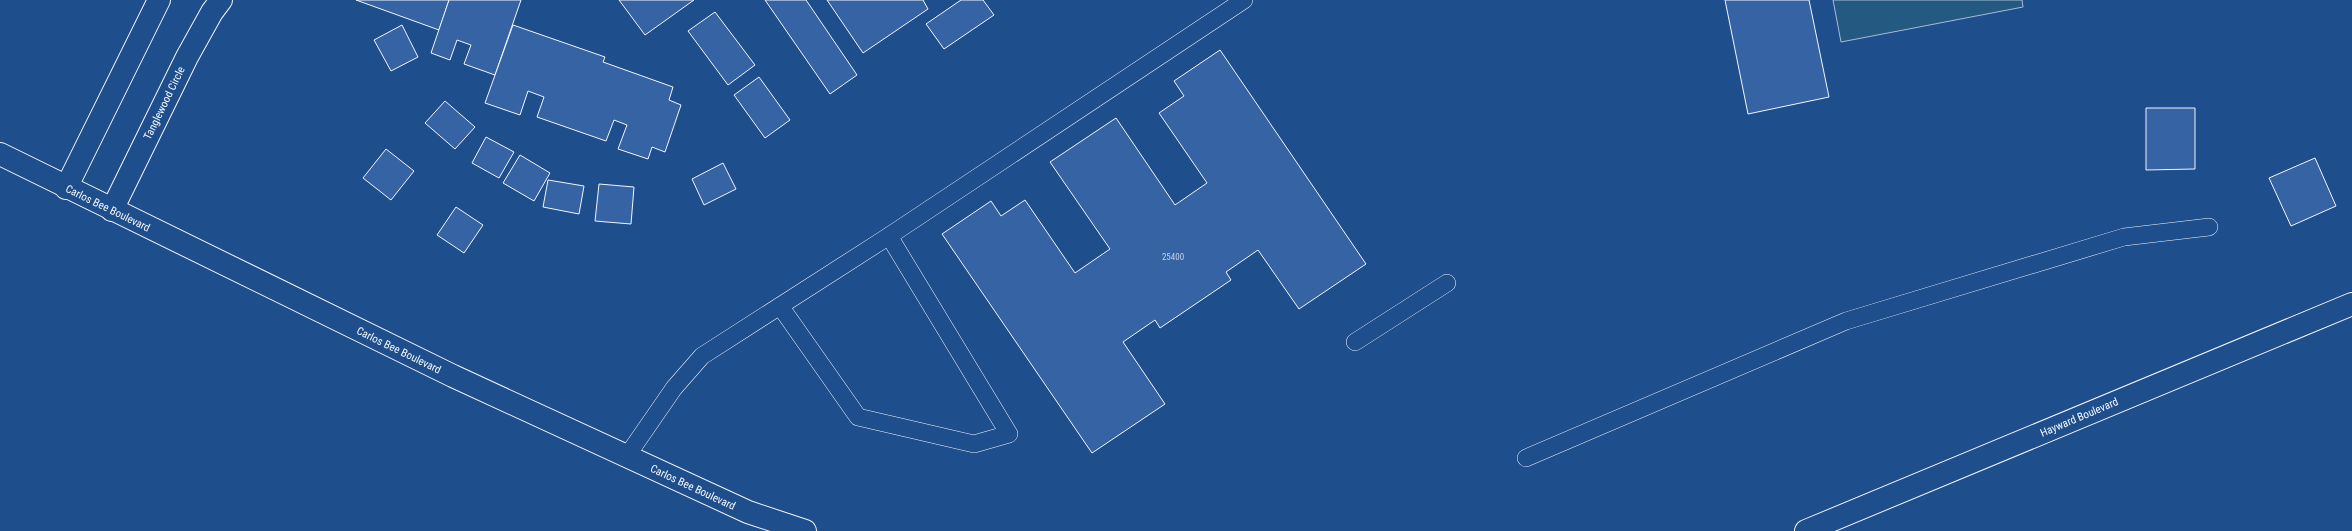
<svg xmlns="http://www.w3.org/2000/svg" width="2352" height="531" font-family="'Roboto Condensed',sans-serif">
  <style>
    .green { fill: #245a82; stroke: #a8bbd7 }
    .building { fill: #3563a3; stroke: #f2f6ff }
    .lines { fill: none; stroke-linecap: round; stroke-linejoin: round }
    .service-casing { stroke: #f2f6ff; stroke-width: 18 }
    .minor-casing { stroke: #f2f6ff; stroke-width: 24 }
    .secondary-casing { stroke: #f2f6ff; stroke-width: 24 }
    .service { stroke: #1f4e8c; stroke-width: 17 }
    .minor { stroke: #1f4e8c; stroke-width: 22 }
    .secondary { stroke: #1f4e8c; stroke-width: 22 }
    .labels { text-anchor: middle; stroke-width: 3; stroke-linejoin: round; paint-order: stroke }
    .number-label { font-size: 9px; fill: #c3d1e8 }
    .street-label { font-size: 11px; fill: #f2f6ff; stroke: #1f4e8c }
  </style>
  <rect width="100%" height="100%" fill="#1f4e8c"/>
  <polygon class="green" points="1833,0 2022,0 2023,7 1841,42"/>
  <g class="building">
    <polygon points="356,0 449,0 439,30"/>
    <polygon points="449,0 521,0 495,75 464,64 471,45 457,40 450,60 431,53"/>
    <polygon points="619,0 694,0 645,35"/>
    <polygon points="765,0 806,0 857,75 830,94"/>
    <polygon points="827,0 923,0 928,9 863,53"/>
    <polygon points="961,0 983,0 994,15 944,49 926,24"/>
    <polygon points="1725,0 1809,0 1829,97 1748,114"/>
    <polygon points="715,12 755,65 728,85 688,31"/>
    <polygon points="402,25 418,57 391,71 374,40"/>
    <polygon points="513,25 605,57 603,62 673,87 669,100 681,105 665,152 652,147 648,159 618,149 627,125 614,120 606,141 537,117 544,97 528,91 520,115 485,103"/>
    <polygon points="1220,50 1366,264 1299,309 1258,250 1226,272 1231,280 1160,328 1155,320 1123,342 1165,404 1092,453 942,234 991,201 1001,216 1025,200 1075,273 1110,249 1050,162 1116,118 1175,205 1207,183 1159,113 1184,96 1174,81"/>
    <polygon points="759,77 790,120 765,138 734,95"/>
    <polygon points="445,101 475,127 455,149 425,123"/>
    <polygon points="2146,108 2195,108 2195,169 2146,170"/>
    <polygon points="486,137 514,152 499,178 472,163"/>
    <polygon points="386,149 414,171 391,200 363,178"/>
    <polygon points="520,155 550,173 534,201 503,183"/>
    <polygon points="2315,158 2336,206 2291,226 2269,178"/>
    <polygon points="723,163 736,189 704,205 692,179"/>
    <polygon points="548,180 584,186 579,214 543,207"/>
    <polygon points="599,184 634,187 631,224 595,221"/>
    <polygon points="456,207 483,225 464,253 437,235"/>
  </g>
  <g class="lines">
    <defs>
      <g id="service">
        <polyline points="780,306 858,417 974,444 1009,434 889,236"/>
        <polyline points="1355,342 1447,283"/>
        <polyline points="627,456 674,388 702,356 889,236 1244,0"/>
        <polyline points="1526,458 1846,321 2124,237 2209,227"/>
      </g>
      <g id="minor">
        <polyline points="66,188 159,0"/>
        <polyline points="112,210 187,57 212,12 221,0"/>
      </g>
      <g id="secondary">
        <polyline points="0,154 453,376 748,512 805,531"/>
        <polyline points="1806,531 2352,304"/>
      </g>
    </defs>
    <use href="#service" class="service-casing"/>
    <use href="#minor" class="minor-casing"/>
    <use href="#secondary" class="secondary-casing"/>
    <use href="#service" class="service"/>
    <use href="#minor" class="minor"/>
    <use href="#secondary" class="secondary"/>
  </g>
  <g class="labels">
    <g class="number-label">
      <text x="1173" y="260">25400</text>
    </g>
    <g class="street-label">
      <text transform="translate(164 103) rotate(-64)" y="4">Tanglewood Circle</text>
      <text transform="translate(108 208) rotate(26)" y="4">Carlos Bee Boulevard</text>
      <text transform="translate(399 350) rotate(26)" y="4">Carlos Bee Boulevard</text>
      <text transform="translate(2079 417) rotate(-23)" y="4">Hayward Boulevard</text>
      <text transform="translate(693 487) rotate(25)" y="4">Carlos Bee Boulevard</text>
    </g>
  </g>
</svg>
